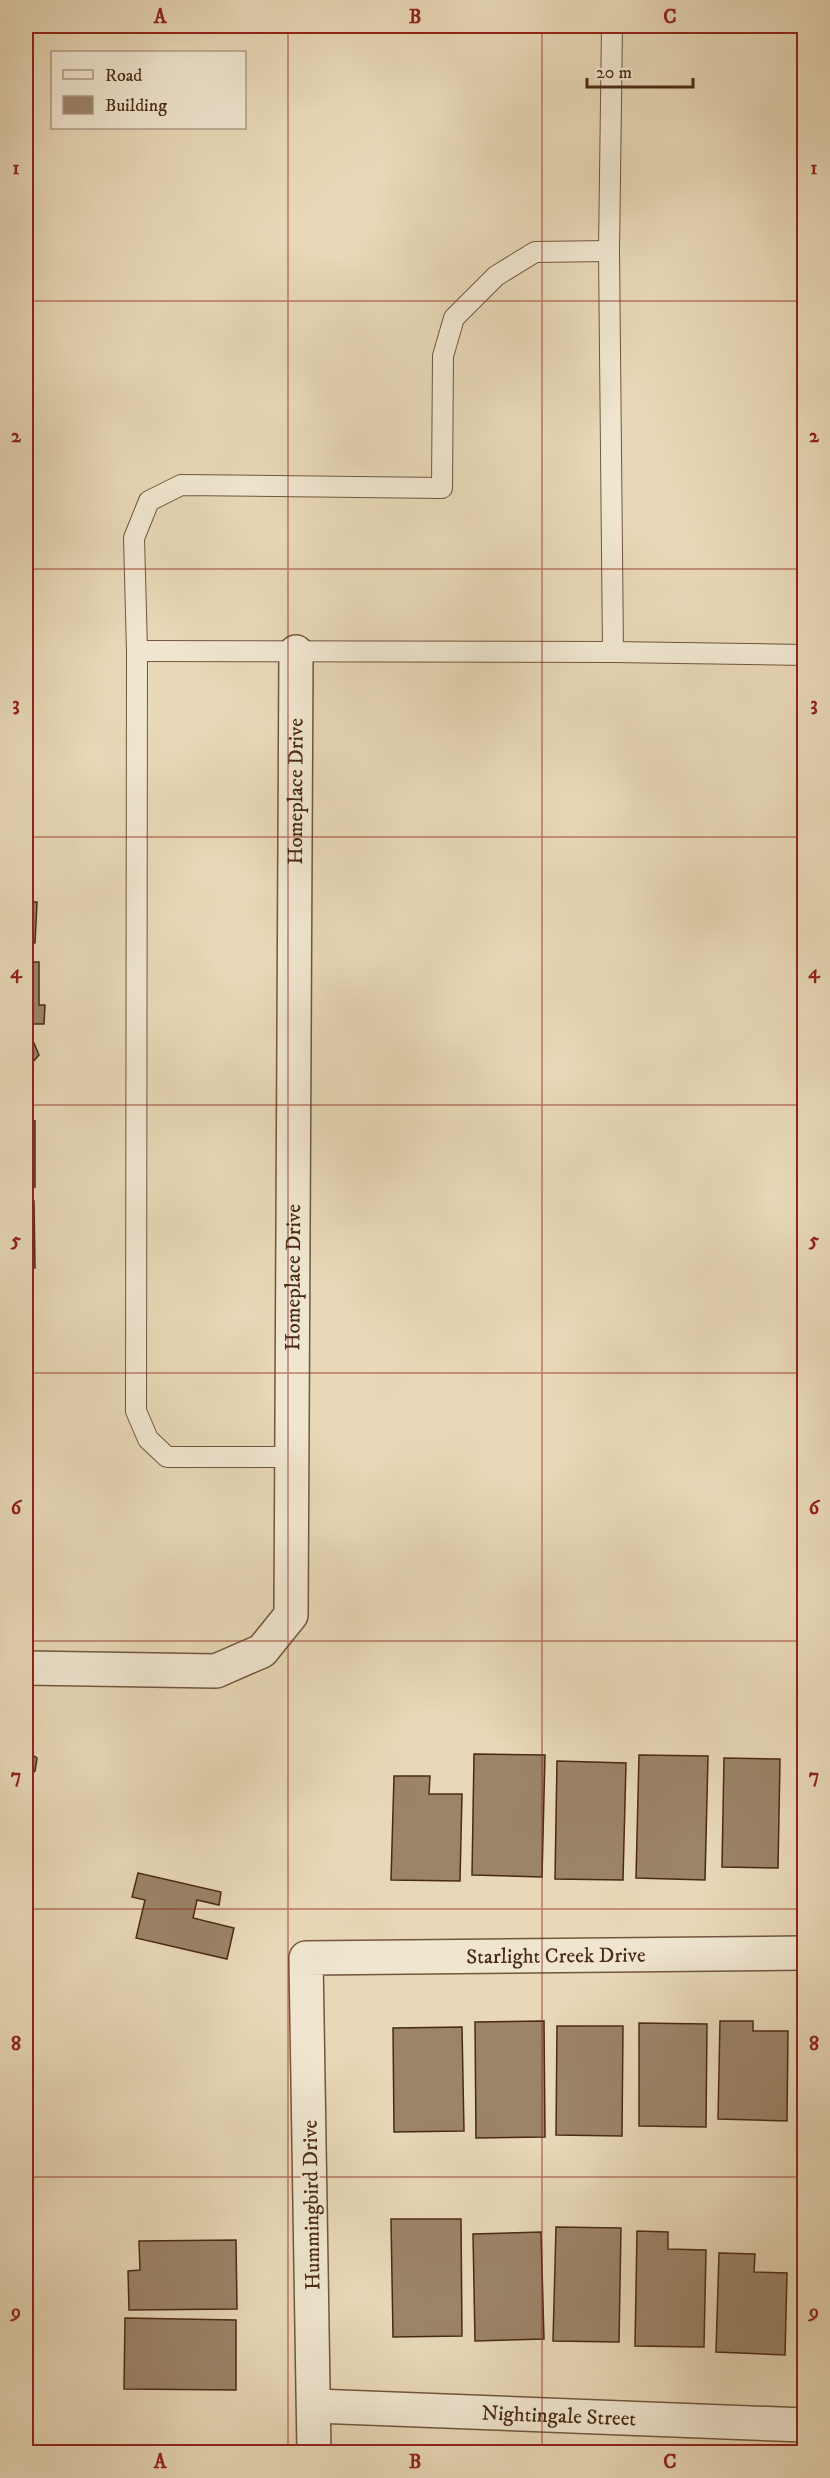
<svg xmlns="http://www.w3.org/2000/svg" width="830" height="2478" font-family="'IM FELL DW Pica',serif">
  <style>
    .building { fill: #9c8469; stroke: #492a14; stroke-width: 1.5 }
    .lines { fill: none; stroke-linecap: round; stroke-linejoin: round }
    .lane-casing { stroke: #71563d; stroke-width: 22 }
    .street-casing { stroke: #71563d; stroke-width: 36 }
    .lane { stroke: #f0e6d0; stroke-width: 20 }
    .street { stroke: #f0e6d0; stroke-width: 33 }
    .grid { fill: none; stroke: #8f2418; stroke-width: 1.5; stroke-opacity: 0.55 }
    .labels { text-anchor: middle; stroke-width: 4.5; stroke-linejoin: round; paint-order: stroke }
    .street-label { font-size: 21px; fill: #492a14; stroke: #f0e6d0 }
    .neatline { fill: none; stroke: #8f2418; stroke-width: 2 }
    .grid-label { font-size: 20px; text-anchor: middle; font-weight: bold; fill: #8f2418 }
  </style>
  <rect width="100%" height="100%" fill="#e8d8b7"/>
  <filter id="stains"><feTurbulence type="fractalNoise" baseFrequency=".00333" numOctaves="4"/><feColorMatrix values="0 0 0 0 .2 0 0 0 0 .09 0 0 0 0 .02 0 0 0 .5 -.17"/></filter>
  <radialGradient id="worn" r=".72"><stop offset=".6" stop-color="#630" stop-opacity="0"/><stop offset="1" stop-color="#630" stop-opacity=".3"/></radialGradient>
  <g class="building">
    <polygon points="26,902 37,902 35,943 26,942"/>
    <polygon points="26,962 39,962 39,1005 45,1005 44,1024 26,1024"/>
    <polygon points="26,1043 34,1043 39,1055 31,1064 30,1105 26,1105"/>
    <rect x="26" y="1121" width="9" height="66"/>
    <polygon points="26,1201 34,1201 35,1268 26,1268"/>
    <polygon points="26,1529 31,1529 30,1578 26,1578"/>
    <polygon points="26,1724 30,1724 30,1753 37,1758 35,1771 29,1776 29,1788 26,1788"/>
    <polygon points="474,1754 545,1755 542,1877 472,1875"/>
    <polygon points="639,1755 708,1756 705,1880 636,1878"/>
    <polygon points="724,1758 780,1759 778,1868 722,1867"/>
    <polygon points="557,1761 626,1763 623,1880 555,1879"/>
    <polygon points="804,1771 804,1875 801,1875"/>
    <polygon points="394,1776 430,1776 429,1794 462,1794 460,1881 391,1880"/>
    <polygon points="26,1804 28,1804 27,1869 26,1869"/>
    <polygon points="138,1873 221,1892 219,1905 197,1900 193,1918 234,1928 227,1959 136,1938 145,1900 132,1897"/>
    <polygon points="26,1886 28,1950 26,1950"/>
    <polygon points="544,2021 545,2137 476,2138 475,2022"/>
    <polygon points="720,2021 753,2021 753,2031 788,2031 787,2121 718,2119"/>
    <polygon points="639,2023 707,2024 706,2127 639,2126"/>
    <polygon points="557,2026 623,2026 622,2136 556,2135"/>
    <polygon points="462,2027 464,2131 394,2132 393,2028"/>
    <polygon points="26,2138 28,2138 27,2192 26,2192"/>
    <polygon points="26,2219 30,2219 31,2287 26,2287"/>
    <polygon points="391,2219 461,2219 462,2336 393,2337"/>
    <polygon points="556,2227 621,2228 619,2342 553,2341"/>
    <polygon points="637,2231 668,2232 668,2249 706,2250 704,2347 635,2346"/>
    <polygon points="541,2232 544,2339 475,2341 473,2234"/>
    <polygon points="236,2240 237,2309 129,2310 128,2271 140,2270 139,2241"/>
    <polygon points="798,2245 804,2245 804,2359 800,2359"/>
    <polygon points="719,2253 755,2254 754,2272 787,2273 785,2355 716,2352"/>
    <polygon points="125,2318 236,2320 236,2390 124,2389"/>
  </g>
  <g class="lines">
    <defs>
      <g id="lane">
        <polyline points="137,651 613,652 609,251 612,26"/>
        <polyline points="613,652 804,655"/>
        <polyline points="293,1457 167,1457 148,1439 136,1411 137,651 134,538 149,501 181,485 442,488 443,356 454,318 496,276 535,252 609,251"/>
      </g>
      <g id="street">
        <path id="s1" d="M26,1668l190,3 46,-20 29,-36 5,-963"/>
        <path id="s2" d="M315,2406l489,19"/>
        <path id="s3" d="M314,2452l-8,-494 498,-5"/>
      </g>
    </defs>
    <use href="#lane" class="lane-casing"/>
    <use href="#street" class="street-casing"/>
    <use href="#lane" class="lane"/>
    <use href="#street" class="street"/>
  </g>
  <path class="grid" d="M288,26v2426M542,26v2426M26,301h778M26,569h778M26,837h778M26,1105h778M26,1373h778M26,1641h778M26,1909h778M26,2177h778"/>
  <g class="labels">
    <g class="street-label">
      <text dy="7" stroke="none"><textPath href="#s1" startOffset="1110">Homeplace Drive</textPath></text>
      <text dy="7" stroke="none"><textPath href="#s1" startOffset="624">Homeplace Drive</textPath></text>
      <text dy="7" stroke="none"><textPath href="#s3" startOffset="744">Starlight Creek Drive</textPath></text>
      <text transform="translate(311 2205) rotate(-91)" y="7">Hummingbird Drive</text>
      <text dy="7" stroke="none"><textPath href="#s2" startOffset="244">Nightingale Street</textPath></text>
    </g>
  </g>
  <rect width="830" height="2478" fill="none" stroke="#e8d8b7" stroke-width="66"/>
  <rect x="51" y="51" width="195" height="78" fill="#f0e6d0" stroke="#ad9b85" stroke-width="1.5"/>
  <rect x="63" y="70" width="30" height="9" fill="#f0e6d0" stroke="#ad9b85" stroke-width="1.5"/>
  <text x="105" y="81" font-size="18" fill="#492a14">Road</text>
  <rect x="63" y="96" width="30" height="18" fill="#9c8469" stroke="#ad9b85" stroke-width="1.5"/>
  <text x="105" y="111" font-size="18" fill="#492a14">Building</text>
  <path d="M587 78v9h106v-9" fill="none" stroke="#492a14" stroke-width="3"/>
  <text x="596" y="78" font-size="18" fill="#492a14" stroke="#f0e6d0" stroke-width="4.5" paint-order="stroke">20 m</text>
  <rect x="33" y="33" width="764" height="2412" class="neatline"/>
  <g class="grid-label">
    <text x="160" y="23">A</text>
    <text x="415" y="23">B</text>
    <text x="670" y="23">C</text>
    <text x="16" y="174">1</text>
    <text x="814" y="174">1</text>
    <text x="16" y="442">2</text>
    <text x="814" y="442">2</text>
    <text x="16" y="710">3</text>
    <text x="814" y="710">3</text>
    <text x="16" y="978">4</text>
    <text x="814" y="978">4</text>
    <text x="16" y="1246">5</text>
    <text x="814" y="1246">5</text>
    <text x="16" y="1514">6</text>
    <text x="814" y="1514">6</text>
    <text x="16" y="1782">7</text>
    <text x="814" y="1782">7</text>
    <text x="16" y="2050">8</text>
    <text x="814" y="2050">8</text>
    <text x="16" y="2318">9</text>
    <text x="814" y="2318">9</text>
    <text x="160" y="2468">A</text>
    <text x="415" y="2468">B</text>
    <text x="670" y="2468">C</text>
  </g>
  <rect width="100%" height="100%" filter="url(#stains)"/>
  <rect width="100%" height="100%" fill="url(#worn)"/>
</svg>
